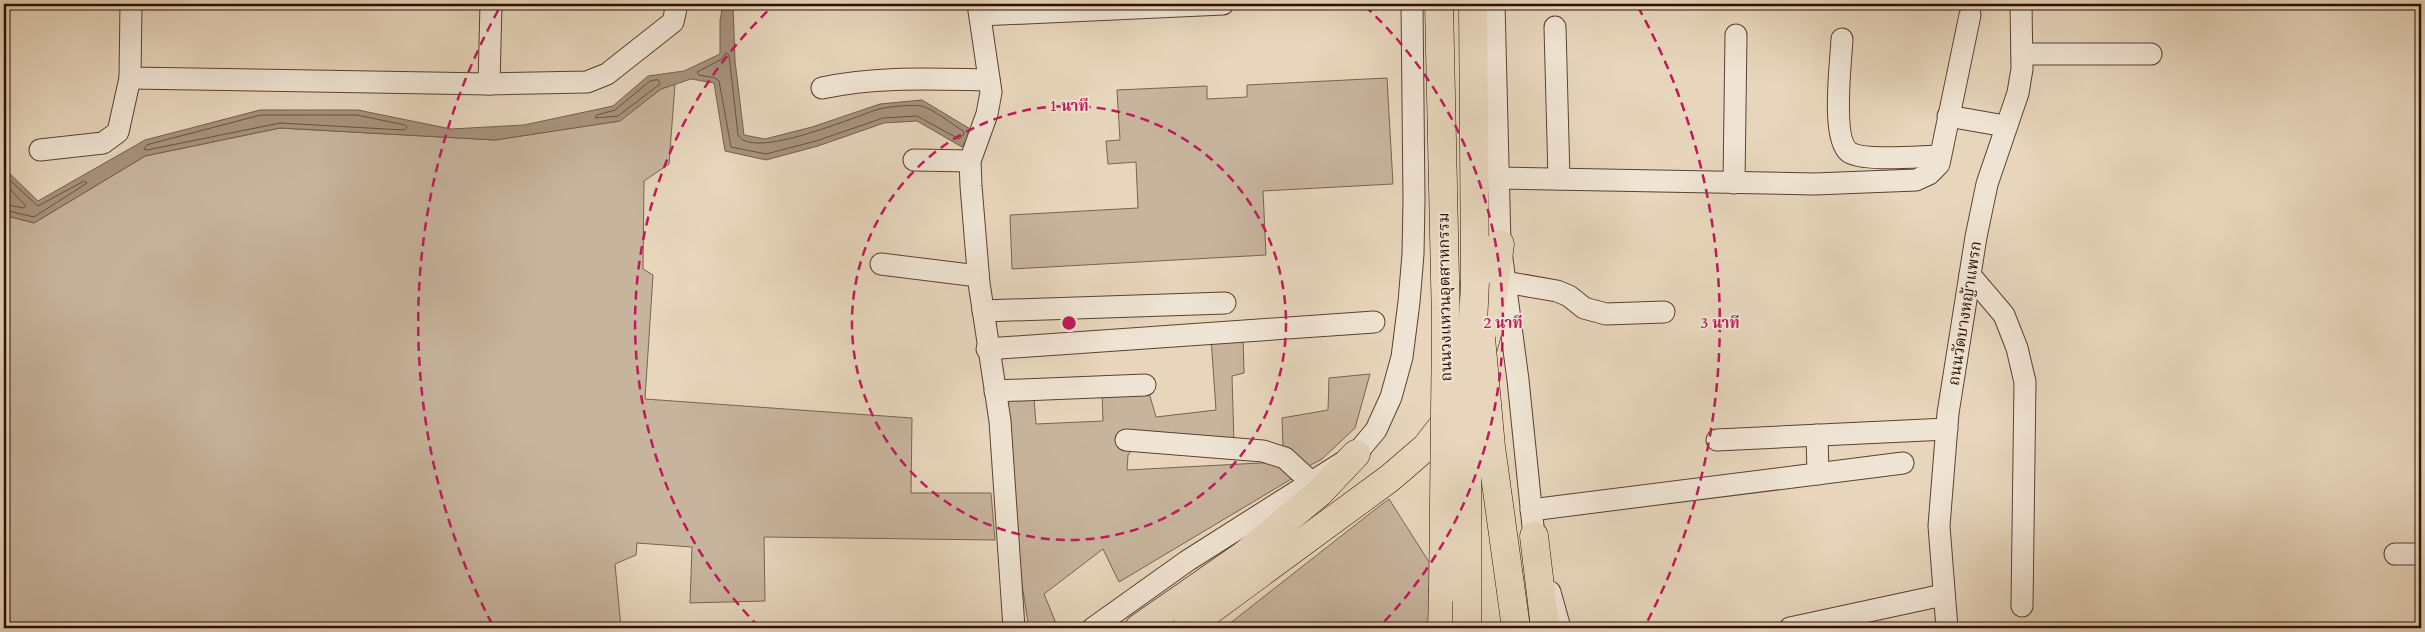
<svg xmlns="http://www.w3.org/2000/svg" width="2425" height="632" font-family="Cardo,'Noto Serif Thai',serif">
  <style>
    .green { fill: #c7b49d; stroke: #7a6250 }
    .water { fill: #a7927d; stroke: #765e4c }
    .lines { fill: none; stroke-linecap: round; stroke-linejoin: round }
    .shore { stroke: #6a5040; stroke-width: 1 }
    .minor-casing { stroke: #5b4131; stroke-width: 23 }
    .major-casing { stroke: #2c0f03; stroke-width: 29 }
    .highway-casing { stroke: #2c0f03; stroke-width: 29 }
    .minor { stroke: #efe4d3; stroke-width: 21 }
    .major { stroke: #e7d6bc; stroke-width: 28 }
    .highway { stroke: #e7d6bc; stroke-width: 28 }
    .major-bridge-casing { stroke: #2c0f03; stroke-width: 29; stroke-linecap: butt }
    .highway-bridge-casing { stroke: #2c0f03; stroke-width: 29; stroke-linecap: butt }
    .major-bridge { stroke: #e7d6bc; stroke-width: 28 }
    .highway-bridge { stroke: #e7d6bc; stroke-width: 28 }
    .ring { fill: none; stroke: #c2185b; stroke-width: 2.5; stroke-dasharray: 9 6 }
    .labels { text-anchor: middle; stroke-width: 4; stroke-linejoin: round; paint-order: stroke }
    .street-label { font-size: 16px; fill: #2c0f03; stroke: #efe4d3 }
    .centre { fill: #c2185b; stroke: #efe4d3; stroke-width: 2.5 }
    .ring-label { font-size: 15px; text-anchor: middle; font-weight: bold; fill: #c2185b; stroke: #efe4d3; stroke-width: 4; stroke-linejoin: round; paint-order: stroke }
  </style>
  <rect width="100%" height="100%" fill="#e7d6bc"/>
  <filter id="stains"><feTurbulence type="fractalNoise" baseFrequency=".004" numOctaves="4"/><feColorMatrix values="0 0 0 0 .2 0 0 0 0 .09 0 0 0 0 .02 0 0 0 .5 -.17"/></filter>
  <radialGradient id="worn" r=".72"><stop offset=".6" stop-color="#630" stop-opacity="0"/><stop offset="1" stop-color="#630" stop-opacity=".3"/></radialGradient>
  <g class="green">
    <polygon points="1387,78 1393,184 1263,191 1266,255 1012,269 1010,215 1138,208 1136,162 1108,164 1106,141 1120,140 1117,90 1207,86 1207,99 1247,97 1247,85"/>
    <polygon points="675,84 669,164 644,181 643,269 653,275 645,399 912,418 911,493 991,493 995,540 764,537 765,601 690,603 692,547 637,543 636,555 615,564 621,628 4,628 4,215 34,223 145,156 280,128 495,140 619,121 661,89"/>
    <polygon points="1243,336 1244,373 1232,376 1234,443 1142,438 1128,455 1127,470 1279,462 1293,478 1119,582 1103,549 1044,594 1058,628 1029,628 1022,585 1006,401 1034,399 1036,424 1103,421 1102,392 1148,389 1156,417 1216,410 1211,338"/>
    <polygon points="1370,374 1355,428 1322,459 1307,467 1283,447 1282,418 1328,410 1329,378"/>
    <polygon points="1389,499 1471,628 1224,628 1373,511"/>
  </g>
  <polygon class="water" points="723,4 733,4 735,61 744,135 765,139 812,127 880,104 922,100 972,130 962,147 917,121 884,123 818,146 766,160 725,151 714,83 691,79 661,89 620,121 495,140 280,128 145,156 34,223 4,215 4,168 38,201 145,140 260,110 358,110 451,129 524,125 613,106 648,76 684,71 720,54 720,20"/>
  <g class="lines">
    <g class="shore">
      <path d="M726,53l3,2 9,80c14,26 118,-19 141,-26 8,-2 34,-5 42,-3 11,2 31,18 42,25l1,3 -5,5 -42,-23 -34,2 -67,23 -50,13 -35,-7 -12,-66 -4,-3 -16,-3 -2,-3 25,-13z"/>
      <polygon points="658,80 660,84 618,116 595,118 597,115 615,110 650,81"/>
      <polygon points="261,115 357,115 405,125 407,127 404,130 280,123 147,150 144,149 147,145"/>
      <polyline points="4,175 38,206 84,181 87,183 34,217 4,210"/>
      <polyline points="4,183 26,206 23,208 4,204"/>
    </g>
    <defs>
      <g id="minor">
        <polyline points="131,4 130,78 489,84 587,82 607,74 673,22 677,4"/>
        <polyline points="978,4 991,92 987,114 970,161 971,186 979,283 1000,421 1014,628"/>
        <polyline points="1494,4 1500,244 1518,380 1534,536 1538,551"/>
        <polyline points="980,15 1223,4"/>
        <polyline points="1555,27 1559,179"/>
        <path d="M1842,39c-1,23 -11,99 7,113 14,10 73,4 91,4"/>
        <polyline points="2022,54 2151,54"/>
        <polyline points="489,84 491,4"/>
        <path d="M822,88c55,-12 111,-9 167,-8"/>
        <polyline points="1948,116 2005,126"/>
        <polyline points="40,150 103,143 118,132 130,78"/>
        <polyline points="914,160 970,161"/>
        <polyline points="1498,178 1815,184 1916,180 1929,174 1939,164 1970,15"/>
        <polyline points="1734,183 1736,35"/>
        <polyline points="881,264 978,276"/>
        <polyline points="1970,275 2004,315 2017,348 2025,382 2022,606"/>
        <polyline points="1505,282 1557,291 1569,296 1584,308 1606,314 1664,312"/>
        <polyline points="983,311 1225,303"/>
        <polyline points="987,349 1374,322"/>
        <polyline points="995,391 1145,385"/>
        <polyline points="1817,435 1818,474"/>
        <polyline points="1126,440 1263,451 1285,458 1312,483"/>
        <polyline points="1717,440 1947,429"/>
        <polyline points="1531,510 1903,463"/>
        <polyline points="2395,554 2421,554"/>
        <polyline points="1550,592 1560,628"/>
        <polyline points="1093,628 1187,561 1356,454 1376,430 1391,397 1402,357 1409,302 1413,254 1414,200 1412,4"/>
        <polyline points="1790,628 1943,595"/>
        <polyline points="1947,628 1939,526 1948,413 1976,237 1987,184 2018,93 2022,69 2021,4"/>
      </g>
      <g id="major">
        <polyline points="1473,4 1475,282"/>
        <polyline points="1479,363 1488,330 1500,244"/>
        <polyline points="1139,628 1244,555 1319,493 1356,454"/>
        <polyline points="1186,628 1390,478 1426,447 1453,412"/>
      </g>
      <g id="highway">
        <polyline points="1534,536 1545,628"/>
        <polyline points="1442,628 1443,591"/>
      </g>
    </defs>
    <use href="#minor" class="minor-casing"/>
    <use href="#major" class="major-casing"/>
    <use href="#highway" class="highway-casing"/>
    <use href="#minor" class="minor"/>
    <use href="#major" class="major"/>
    <use href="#highway" class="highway"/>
    <defs>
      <g id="major-bridge">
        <polyline points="1439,4 1446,324 1443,591"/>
        <polyline points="1481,338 1491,447 1516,628"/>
      </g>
      <polyline id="highway-bridge" points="1467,628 1467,447 1475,282"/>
    </defs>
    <use href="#major-bridge" class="major-bridge-casing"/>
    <use href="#highway-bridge" class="highway-bridge-casing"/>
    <use href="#major-bridge" class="major-bridge"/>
    <use href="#highway-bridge" class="highway-bridge"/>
  </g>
  <g class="ring">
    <circle cx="1069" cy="323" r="217"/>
    <path d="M759 627A434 434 0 0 1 773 6M1365 6A434 434 0 0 1 1379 627"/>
    <path d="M492 624A651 651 0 0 1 500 7M1638 7A651 651 0 0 1 1646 624"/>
  </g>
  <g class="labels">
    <g class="street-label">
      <text transform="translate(1444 297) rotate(-91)" y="6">ถนนวงแหวนอุตสาหกรรม</text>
      <text transform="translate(1964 313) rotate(-81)" y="6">ถนนวัดบางหญ้าแพรก</text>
    </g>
  </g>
  <circle cx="1069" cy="323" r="8" class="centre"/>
  <g class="ring-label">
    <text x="1069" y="111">1 นาที</text>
    <text x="1503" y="328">2 นาที</text>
    <text x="1720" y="328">3 นาที</text>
  </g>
  <rect width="2425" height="632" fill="none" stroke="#e7d6bc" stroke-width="20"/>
  <rect x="5" y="5" width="2415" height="622" fill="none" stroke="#2c0f03" stroke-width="2.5"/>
  <rect x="10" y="10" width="2405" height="612" fill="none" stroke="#2c0f03"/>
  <rect width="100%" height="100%" filter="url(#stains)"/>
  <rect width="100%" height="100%" fill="url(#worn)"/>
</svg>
